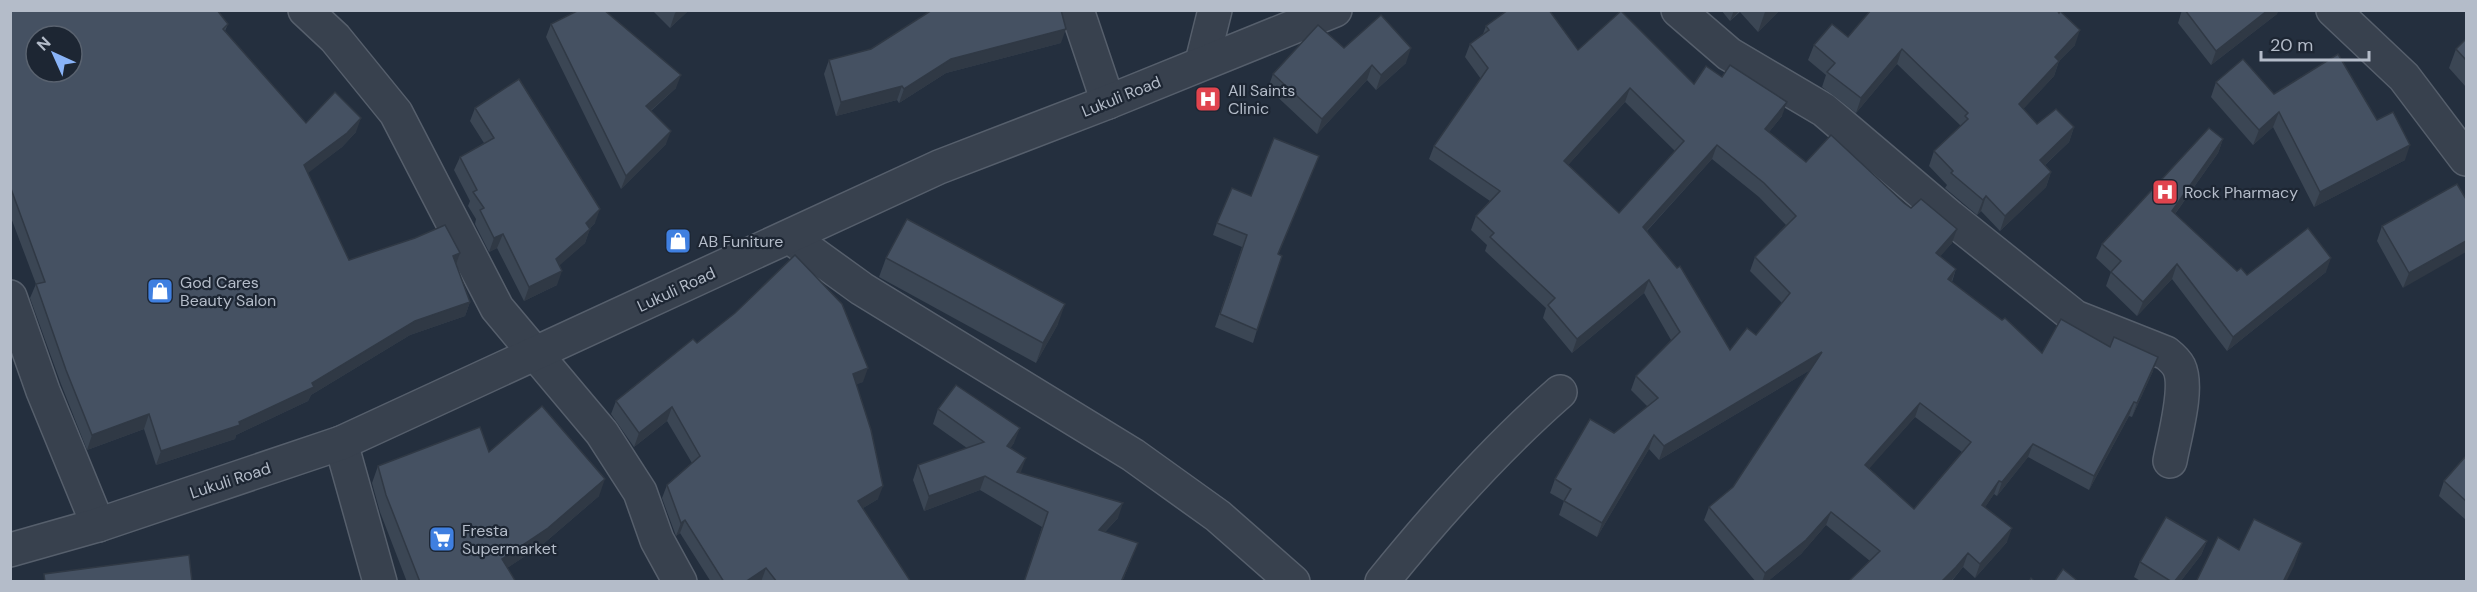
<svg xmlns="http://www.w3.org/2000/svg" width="2477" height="592" font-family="'DM Sans',sans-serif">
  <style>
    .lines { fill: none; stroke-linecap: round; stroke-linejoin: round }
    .minor-casing { stroke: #565f6c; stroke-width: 36 }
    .tertiary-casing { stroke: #565f6c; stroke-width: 36 }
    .minor { stroke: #38414e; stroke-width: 33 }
    .tertiary { stroke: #38414e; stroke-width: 33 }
    .wall { fill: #3b4654; fill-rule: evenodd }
    .shaded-wall { fill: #303945 }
    .building { fill: #455162; stroke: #303945; stroke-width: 1.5; fill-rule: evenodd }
    .labels { text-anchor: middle; stroke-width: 4.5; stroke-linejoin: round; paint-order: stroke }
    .poi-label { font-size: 16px; fill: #b4bcc9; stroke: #1d2633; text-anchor: start }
    .street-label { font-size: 16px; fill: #b4bcc9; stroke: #1d2633 }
  </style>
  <rect width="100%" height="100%" fill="#242f3e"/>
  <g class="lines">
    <defs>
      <g id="minor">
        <polyline points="305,10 335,38 396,113 497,308 602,433 640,492 657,540 680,582"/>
        <polyline points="1077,10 1108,102"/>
        <path d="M1678,10l51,44 95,56 126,107 125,100 91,36c5,4 10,8 13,14 10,21 -5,71 -9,94"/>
        <polyline points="2333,10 2404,77 2466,159"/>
        <polyline points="1202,62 1215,10"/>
        <polyline points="790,237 862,289 1133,455 1218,516 1293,582"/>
        <polyline points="10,297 43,391 98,525"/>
        <polyline points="341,443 380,582"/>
        <path d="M1382,582c55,-68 113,-133 178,-190"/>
      </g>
      <polyline id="tertiary" points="10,550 98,525 341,443 939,167 1108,102 1335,10"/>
    </defs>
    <use href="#minor" class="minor-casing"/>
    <use href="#tertiary" class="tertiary-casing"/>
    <use href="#minor" class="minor"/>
    <use href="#tertiary" class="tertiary"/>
  </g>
  <g class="wall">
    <polygon points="10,10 231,10 230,11 218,12 228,24 225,31 306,123 356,132 342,147 307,173 349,260 456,264 470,302 465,316 410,335 311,395 308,401 236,435 235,439 156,465 144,429 87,450 61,384 30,298 36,284 10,215"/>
    <polygon points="652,10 689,10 670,28"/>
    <polygon points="1721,10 1780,10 1758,32 1740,12 1730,21"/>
    <polygon points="2182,10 2278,10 2277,14 2211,65 2178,23"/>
    <polygon points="551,24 676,88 651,111 666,144 621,189 546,37"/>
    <path d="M1486,26l92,24 116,34 88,32 -13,16 37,30 98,41 48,40 -12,13 16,13 -4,13 90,71 111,18 -21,46 -3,-1 -40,74 -61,-33 -31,39 -3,-2 -9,13 22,35 -32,36 -12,-11 -12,15h-103l22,-21 -44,-36 -25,29 -34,28h-11l-52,-62 5,-13 24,-20 77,-117 -151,90 -10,-11 -52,88 -38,-22 5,-14 -14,-8 5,-14 93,-72 -17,-17 5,-14 35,-36 -27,-47 -72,60 -29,-35 3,-10 -61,-57 2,-6 -16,-15 5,-14 14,-15 -61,-42 5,-13 47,-67 -16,-22 5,-13 13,-10zM1625,102l50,49 -56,62 -51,-48zM1712,159l47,38 27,28 -31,32 -5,14 32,32 -26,32 -26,15 -83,-119zM1915,417l47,35 -48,57 -45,-41z"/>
    <polygon points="1848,37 2075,45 2059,61 2054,76 2023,109 2037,124 2074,127 2069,142 2045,165 2051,172 2046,187 2000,231 1981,211 1977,215 1945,188 1947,185 1929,166 1934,151 1961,126 1897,64 1856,113 1822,87 1826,75 1808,60 1814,45"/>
    <polygon points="2466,39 2466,87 2449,68 2456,49"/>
    <polygon points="1061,43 946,73 899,103 897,100 836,116 824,74 829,60"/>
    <polygon points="1344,48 1406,63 1376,90 1367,80 1317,134 1268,88 1273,74"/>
    <polygon points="2216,82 2274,94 2377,120 2405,160 2314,207 2273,127 2253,145 2211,97"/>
    <polygon points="475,108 595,223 590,228 585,243 559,265 557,285 524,301 497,248 489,252 475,224 476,219 468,206 470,201 454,170 460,157 484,143 470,121"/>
    <polygon points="2223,139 2218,153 2175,214 2237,271 2247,275 2326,272 2227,351 2172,279 2137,316 2106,286 2111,272 2096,258 2102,244"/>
    <polygon points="1319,156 1278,255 1257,330 1253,343 1215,327 1242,247 1213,235 1217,223 1251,196"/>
    <polygon points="2466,199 2403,288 2377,241 2382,226"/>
    <polygon points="886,258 1058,324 1036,363 879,277"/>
    <polygon points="863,382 856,384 878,499 863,508 911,582 711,582 680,533 676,536 662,498 667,485 692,463 667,421 634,447 611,414 616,401"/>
    <polygon points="938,409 1014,443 1010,448 1020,473 1118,518 1105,532 1138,543 1122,582 1024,582 1042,527 980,490 924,511 913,480 918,465 967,448 933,424"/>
    <polygon points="489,452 599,496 542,545 507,568 516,582 407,582 380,512 372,483 378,466"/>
    <polygon points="2466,456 2466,520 2439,496 2444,481"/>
    <polygon points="2207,541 2201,555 2180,582 2142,582 2134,577 2140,562"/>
  </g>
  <g class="shaded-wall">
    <polygon points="203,10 231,10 230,11 202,13"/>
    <polygon points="678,10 689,10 670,28 675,13"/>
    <polygon points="1734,10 1740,10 1730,21"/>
    <polygon points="1767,10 1780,10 1758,32 1765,12"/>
    <polygon points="2268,10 2278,10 2277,14 2211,65 2216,51"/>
    <polygon points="1066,29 1061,43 946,73 899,103 904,89 951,59"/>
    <polygon points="2080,30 2075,45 2049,71 2055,57"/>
    <polygon points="1411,48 1406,63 1376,90 1381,75"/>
    <polygon points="1902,49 1897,64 1856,113 1861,98"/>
    <polygon points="2059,61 2054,76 2014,119 2019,104"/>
    <polygon points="1372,65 1367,80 1317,134 1322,119"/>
    <polygon points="681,75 676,88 641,119 646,106"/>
    <polygon points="902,86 897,100 836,116 841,102"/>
    <polygon points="1630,88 1625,102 1559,175 1564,161"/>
    <polygon points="1787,102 1782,116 1760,143 1765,129"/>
    <polygon points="2279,112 2273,127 2253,145 2259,130"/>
    <polygon points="361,118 356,132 342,147 299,180 304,165"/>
    <polygon points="2074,127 2069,142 2034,175 2040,160"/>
    <polygon points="671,131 666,144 621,189 626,176"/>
    <polygon points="2223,139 2218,153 2167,225 2172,211"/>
    <polygon points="1717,145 1712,159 1638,240 1643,227"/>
    <polygon points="2410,145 2405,160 2314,207 2320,192"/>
    <polygon points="2051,172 2046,187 2000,231 2005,216"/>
    <polygon points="1986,196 1981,211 1977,215 1983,200"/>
    <polygon points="600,209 595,223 580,237 586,223"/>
    <polygon points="590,229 585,243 551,273 556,259"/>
    <polygon points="1957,229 1952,243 1931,267 1936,253"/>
    <polygon points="503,234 497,248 489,252 494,238"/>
    <polygon points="2466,241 2466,252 2403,288 2409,273"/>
    <polygon points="460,253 455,267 453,256"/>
    <polygon points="2331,258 2326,272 2227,351 2233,337"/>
    <polygon points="2177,264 2172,279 2137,316 2143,302"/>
    <polygon points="1956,269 1951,282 1948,279"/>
    <polygon points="562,271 557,285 524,301 529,287"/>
    <polygon points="1649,280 1644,293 1572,353 1577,339"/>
    <polygon points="470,302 465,316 410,335 311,395 308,401 236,435 235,439 156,465 161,451 239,422 312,383 415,321"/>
    <polygon points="1065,304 1058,324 1036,363 1043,343"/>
    <polygon points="1822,352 1817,366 1659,460 1664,446"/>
    <polygon points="2158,357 2153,371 2132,417 2137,403"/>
    <polygon points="868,368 863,382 848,388 853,374"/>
    <polygon points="2134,402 2129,416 2089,490 2094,476"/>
    <polygon points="1920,403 1915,417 1860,479 1865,465"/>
    <polygon points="672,407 667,421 634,447 639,433"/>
    <polygon points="149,414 144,429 87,450 92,435"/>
    <polygon points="1020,428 1014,443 1002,461 1007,446"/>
    <polygon points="1654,435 1649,449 1597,537 1602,523"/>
    <polygon points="2033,444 2028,457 1997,496 2002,482"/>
    <polygon points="1026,458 1021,472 1012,487 1017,472"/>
    <polygon points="985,476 980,490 924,511 929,496"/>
    <polygon points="605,479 599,496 542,545 495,576 502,559"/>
    <polygon points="1999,481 1994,494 1977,519 1982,505"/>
    <polygon points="883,486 878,499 853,514 858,501"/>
    <polygon points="1123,503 1118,518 1093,544 1099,530"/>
    <polygon points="1831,512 1826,525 1801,554 1767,582 1762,582 1765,573"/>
    <polygon points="685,520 680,533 676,536 681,523"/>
    <polygon points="2012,528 2007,542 1975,578 1980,564"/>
    <polygon points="2207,541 2201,555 2180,582 2174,582"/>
    <polygon points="1138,543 1132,557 1122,582 1121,582"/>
    <polygon points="2302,543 2294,566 2286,582 2283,582"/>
    <polygon points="1968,553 1963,567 1951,581 1941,582"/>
    <polygon points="766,568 761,582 745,582"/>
  </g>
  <g class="building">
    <path d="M10,10h207l11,14 -5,5 83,94 29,-31 26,26 -14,15 -43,32 45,95 66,-22 30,-13 15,28 -7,3 17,46 -55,19 -103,62 2,4 -75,35 1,3 -79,26 -12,-37 -57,21 -26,-65 -30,-86 9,-2 -35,-96zM36,36h36v36h-36z"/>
    <polygon points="579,10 604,10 681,75 646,106 671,131 626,176 551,24"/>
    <polygon points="932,10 1061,10 1066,29 951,59 904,89 902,86 841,102 829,60 871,49"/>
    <path d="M1508,10h41l29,40 43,-39 73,73 12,-18 16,11 8,-12 57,37 -22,27 41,33 25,-27 73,68 7,5 10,-9 36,30 -21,24 20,16 -8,10 54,41 3,-2 37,35 19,-34 49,28 4,-10 44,20 -21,46 -3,-1 -40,74 -61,-32 -31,38 -3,-1 -17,24 30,23 -32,36 -12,-11 -12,14 -15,15h-93l32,-31 -49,-39 -25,28 -41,33 -56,-66 24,-20 89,-135 -158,94 -10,-11 -52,88 -38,-22 7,-12 -16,-10 35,-60 24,14 44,-35 -22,-22 44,-44 -31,-52 -72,59 -29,-34 7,-7 -65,-61 4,-4 -18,-17 24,-25 -66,-45 54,-78 -18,-24 19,-14 -3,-4zM1630,88l54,53 -65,72 -55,-52zM1717,145l47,38 32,33 -41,41 35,36 -34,42 -9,-7 -17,22 -50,-84 -3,2 -34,-41zM1920,403l51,39 -57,67 -49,-44z"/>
    <polygon points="1871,10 2057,10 2059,13 2060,11 2080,30 2055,57 2059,61 2019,104 2037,124 2056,109 2074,127 2040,160 2051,172 2005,216 1986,196 1983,200 1951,173 1953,171 1934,151 1968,119 1965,116 1968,113 1902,49 1861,98 1827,72 1835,63 1814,45 1832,24 1848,37"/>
    <polygon points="2185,10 2268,10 2216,51"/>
    <polygon points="1381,15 1411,48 1381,75 1372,65 1322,119 1273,74 1318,25 1344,48"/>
    <polygon points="2466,39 2466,60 2456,49"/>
    <polygon points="2338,54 2377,120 2393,112 2410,145 2320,192 2279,112 2259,130 2216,82 2243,59 2274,94"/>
    <polygon points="519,79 600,209 586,223 590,229 556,259 562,271 529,287 503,234 494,238 480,210 484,208 473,192 477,190 460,157 494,138 475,108"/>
    <polygon points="2209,128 2223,139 2172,211 2237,271 2241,268 2247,275 2308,228 2331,258 2233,337 2177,264 2143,302 2111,272 2121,261 2102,244"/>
    <polygon points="1274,138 1319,156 1278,254 1282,256 1257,330 1220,314 1247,235 1217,223 1232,188 1251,196"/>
    <polygon points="2457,184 2466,199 2466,241 2409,273 2382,226"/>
    <polygon points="907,219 1065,304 1043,343 886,258"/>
    <polygon points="795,255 842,304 868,368 853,374 871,430 883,486 858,501 911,582 777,582 766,568 745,582 724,582 685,520 681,523 667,485 700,456 672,407 639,433 616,401 693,339 697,343 735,313"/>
    <polygon points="956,385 1020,428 1007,446 1026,458 1017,472 1123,503 1099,530 1138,543 1121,582 1024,582 1048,512 985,476 929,496 918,465 984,442 938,409"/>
    <polygon points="542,406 605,479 548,528 502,559 516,582 420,582 386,495 378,466 480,427 489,452"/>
    <polygon points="2466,456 2466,501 2444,481"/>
    <polygon points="2166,517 2207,541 2174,582 2172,582 2140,562"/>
    <polygon points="2254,519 2302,543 2284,580 2287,582 2196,582 2218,537 2239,550"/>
    <polygon points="189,555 192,582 45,582 44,574"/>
    <polygon points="2063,569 2079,582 2054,582"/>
    <polygon points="2031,578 2035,582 2029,582"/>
  </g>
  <defs>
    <symbol id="hospital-square" viewBox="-11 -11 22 22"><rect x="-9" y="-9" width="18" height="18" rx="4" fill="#e0444e" stroke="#1d2633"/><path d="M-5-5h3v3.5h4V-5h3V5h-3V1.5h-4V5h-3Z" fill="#fff"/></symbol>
    <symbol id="shop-square" viewBox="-11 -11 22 22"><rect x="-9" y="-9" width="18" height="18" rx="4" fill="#3f7fe0" stroke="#1d2633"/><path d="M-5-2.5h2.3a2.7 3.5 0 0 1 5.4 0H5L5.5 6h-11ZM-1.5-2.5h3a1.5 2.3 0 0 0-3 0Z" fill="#fff"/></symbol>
    <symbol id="supermarket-square" viewBox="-11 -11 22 22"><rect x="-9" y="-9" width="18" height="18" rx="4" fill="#3f7fe0" stroke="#1d2633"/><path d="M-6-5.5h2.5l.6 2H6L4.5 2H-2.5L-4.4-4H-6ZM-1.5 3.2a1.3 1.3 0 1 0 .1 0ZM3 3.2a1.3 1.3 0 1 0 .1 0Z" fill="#fff"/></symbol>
  </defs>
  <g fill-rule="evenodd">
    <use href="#hospital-square" x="1193" y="84" width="30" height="30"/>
    <use href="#hospital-square" x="2150" y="177" width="30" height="30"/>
    <use href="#shop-square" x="663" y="226" width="30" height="30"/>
    <use href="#shop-square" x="145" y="276" width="30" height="30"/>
    <use href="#supermarket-square" x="427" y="524" width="30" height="30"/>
  </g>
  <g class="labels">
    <g class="poi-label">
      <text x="1228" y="96">All Saints<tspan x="1228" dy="18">Clinic</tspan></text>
      <text x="2184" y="198">Rock Pharmacy</text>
      <text x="698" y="247">AB Funiture</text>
      <text x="180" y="288">God Cares<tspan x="180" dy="18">Beauty Salon</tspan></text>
      <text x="462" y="536">Fresta<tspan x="462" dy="18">Supermarket</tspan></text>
    </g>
    <g class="street-label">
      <text transform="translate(1121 96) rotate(-22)" y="6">Lukuli Road</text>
      <text transform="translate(676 289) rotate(-25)" y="6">Lukuli Road</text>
      <text transform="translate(230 480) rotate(-18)" y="6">Lukuli Road</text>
    </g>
  </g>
  <rect width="2477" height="592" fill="none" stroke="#b4bcc9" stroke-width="24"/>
  <g transform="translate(54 54) rotate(315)"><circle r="28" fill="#1d2633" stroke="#59626f" stroke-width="1.5"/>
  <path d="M0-4.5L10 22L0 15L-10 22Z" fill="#8ab4f8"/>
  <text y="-9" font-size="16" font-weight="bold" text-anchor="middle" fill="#b4bcc9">N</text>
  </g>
  <path d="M2261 51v9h108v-9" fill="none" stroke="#b4bcc9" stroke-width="3"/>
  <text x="2270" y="51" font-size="18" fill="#b4bcc9" stroke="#1d2633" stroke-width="4.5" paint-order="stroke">20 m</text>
</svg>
